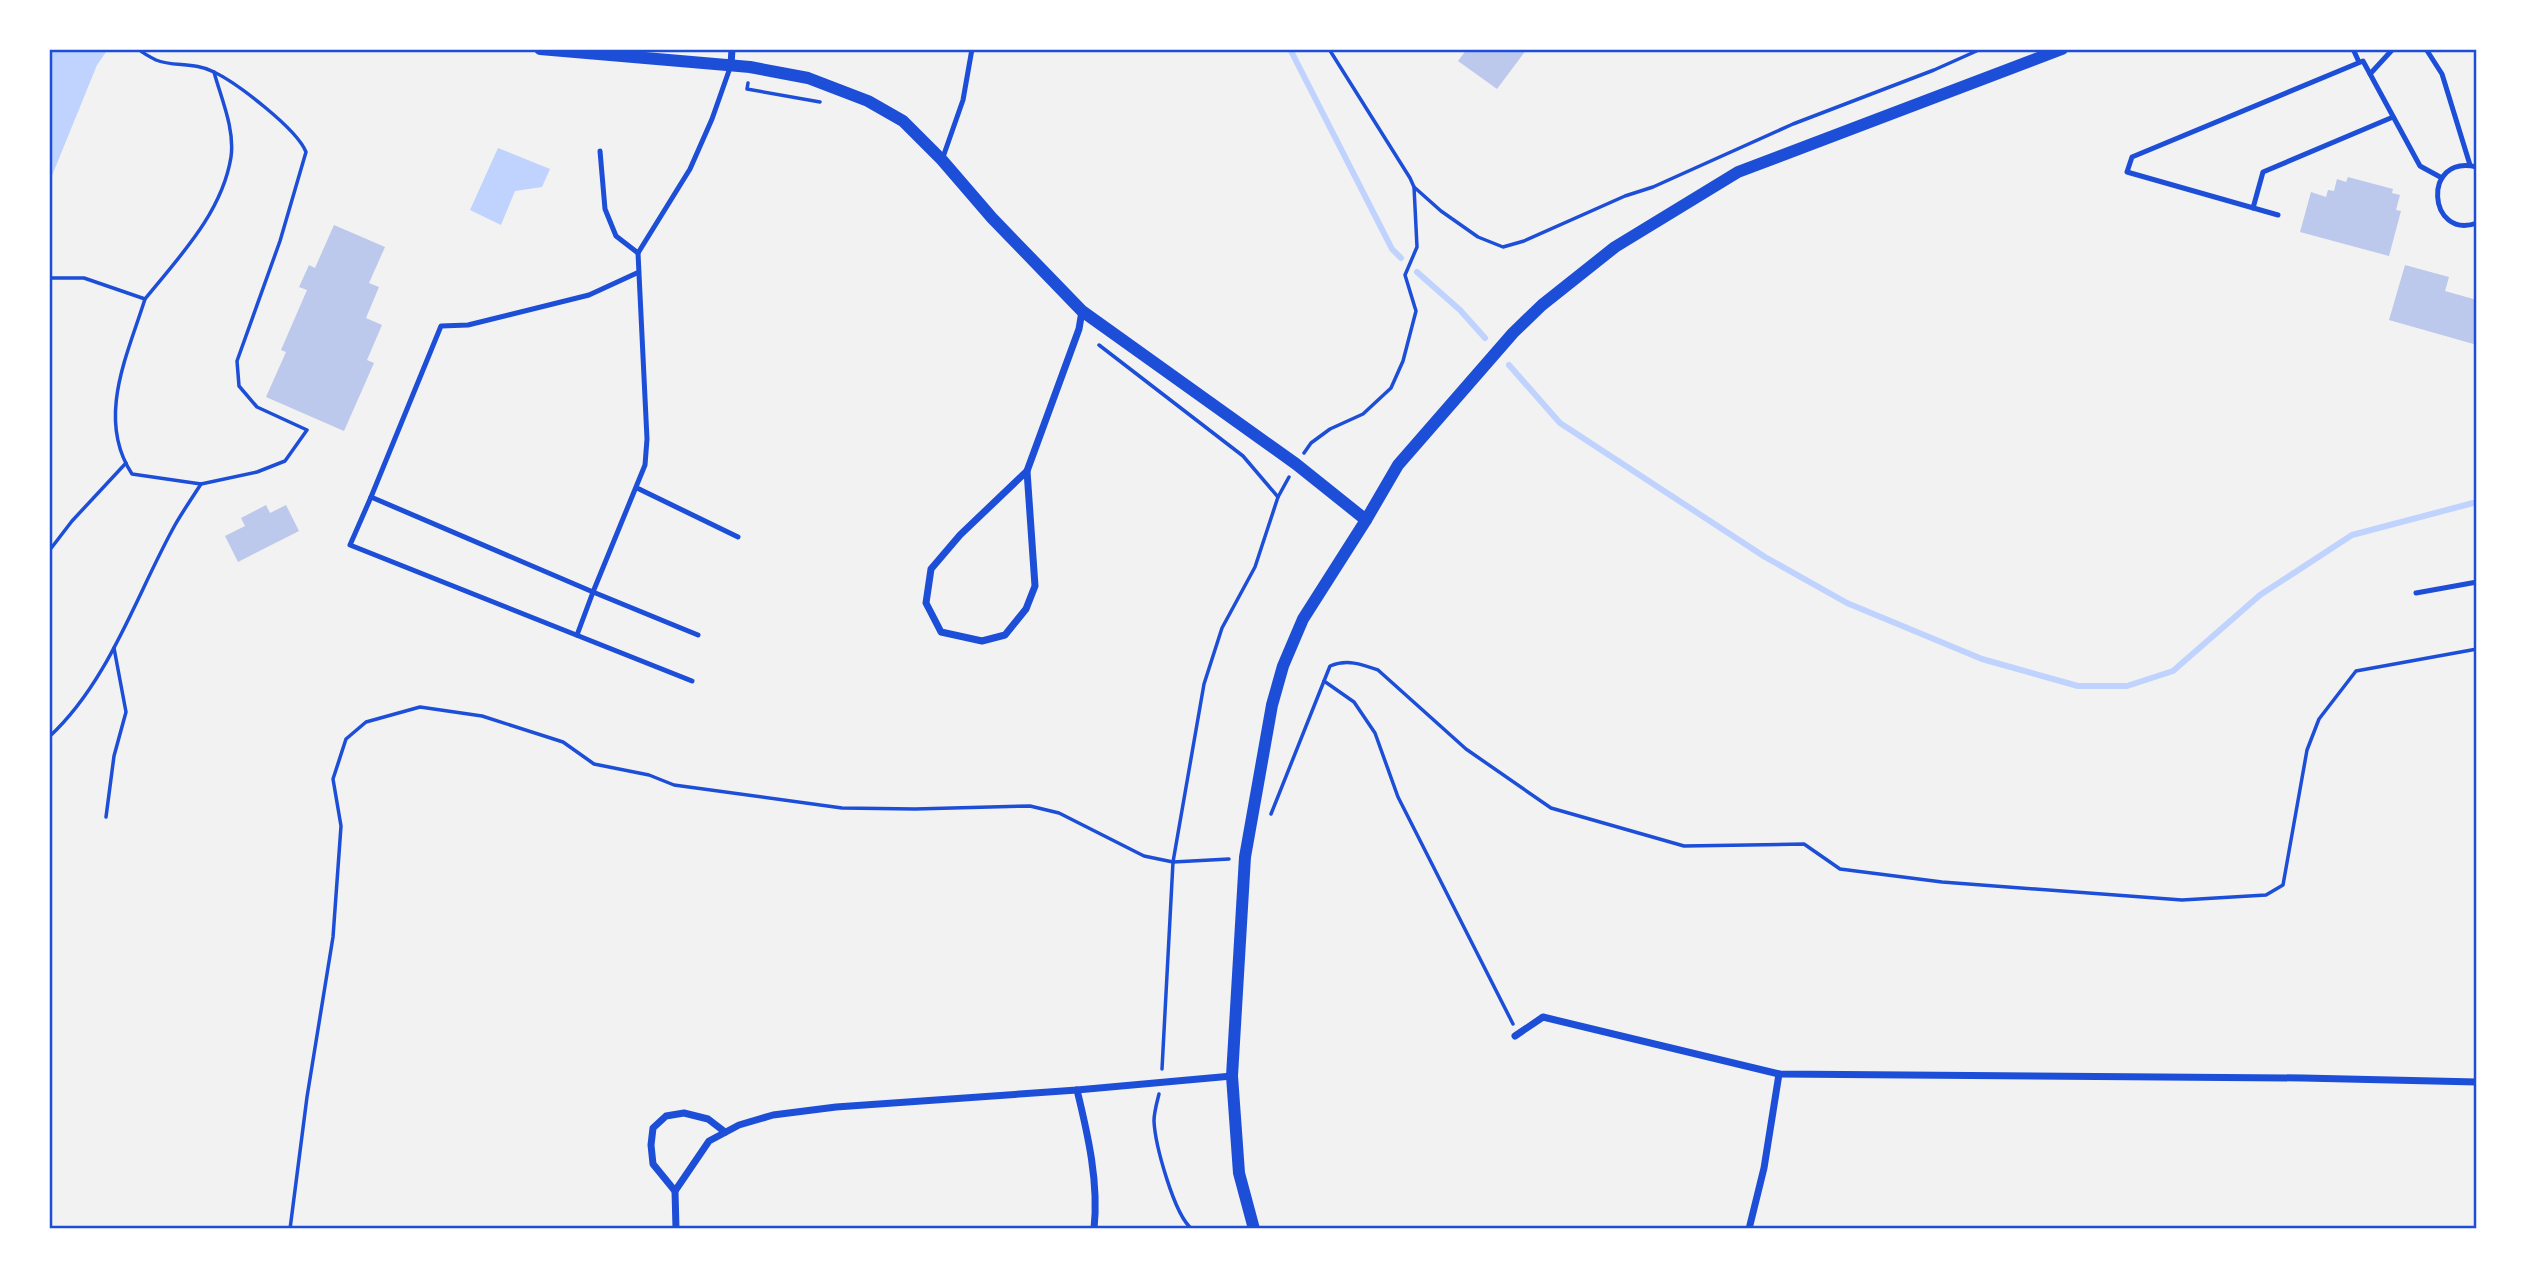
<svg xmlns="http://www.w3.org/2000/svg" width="2526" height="1278" font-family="Commissioner,sans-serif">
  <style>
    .water { fill: #bfd3fe }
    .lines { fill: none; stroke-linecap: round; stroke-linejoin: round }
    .stream { stroke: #bfd3fe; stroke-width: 6 }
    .building { fill: #bdc9ec }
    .path { stroke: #1d4ed8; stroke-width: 3.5 }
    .service { stroke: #1d4ed8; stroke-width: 5 }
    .minor { stroke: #1d4ed8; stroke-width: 7 }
    .tertiary { stroke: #1d4ed8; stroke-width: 12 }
    .neatline { fill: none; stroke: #1d4ed8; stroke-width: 2.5 }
  </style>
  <rect width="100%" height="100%" fill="#f2f2f2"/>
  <g class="water">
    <polygon points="49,49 108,49 97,65 49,183"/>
    <polygon points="498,148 550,169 542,187 515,191 501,225 470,210"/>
  </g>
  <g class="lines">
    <g class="stream">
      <polyline points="1290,49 1392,249 1401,258"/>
      <polyline points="1417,272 1460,310 1485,338"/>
      <polyline points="1509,365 1560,423 1765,557 1847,603 1982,659 2078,686 2127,686 2173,671 2260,595 2352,535 2477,502"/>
    </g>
  </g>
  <g class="building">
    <polygon points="1467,49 1527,49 1497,89 1458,61"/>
    <polygon points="2348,177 2393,189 2392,193 2400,195 2396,210 2401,211 2389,256 2300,232 2311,192 2326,197 2328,190 2334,191 2337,179 2346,182"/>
    <polygon points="334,225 385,247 369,283 379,287 366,318 382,325 367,360 374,363 344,431 266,397 286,352 281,350 307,290 299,287 309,265 315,268"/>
    <polygon points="2405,265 2449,277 2445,291 2477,300 2477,345 2389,320"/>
    <polygon points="266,505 270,513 286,505 299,531 238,562 225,536 245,526 241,518"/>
  </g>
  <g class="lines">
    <g class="path">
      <polyline points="748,83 747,89 820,102"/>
      <polyline points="1414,187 1441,211 1478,237 1503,247 1524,241 1625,196 1653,187 1793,124 1934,70 1981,49"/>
      <path d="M49,278h35l61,21c34,-42 77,-86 86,-142 4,-28 -10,-59 -17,-85"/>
      <path d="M145,299c-18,57 -49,120 -13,175l69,10"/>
      <polyline points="1099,345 1243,456 1278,497"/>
      <polyline points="1304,453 1311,443 1330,429 1363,414 1391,388 1403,361 1416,311 1405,275 1417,247 1414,187 1410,178 1329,49"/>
      <polyline points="49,551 72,521 126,463"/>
      <polyline points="1324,681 1354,702 1375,733 1398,797 1513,1024"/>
      <path d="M49,737c60,-55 87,-142 126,-212 8,-14 17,-27 26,-41l56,-12 28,-11 22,-31 -50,-23 -18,-21 -2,-25 43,-120 26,-89c-9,-23 -69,-69 -92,-80 -19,-10 -41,-5 -58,-12 -6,-3 -13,-7 -18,-11"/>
      <path d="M1271,814l59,-148c17,-7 31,-2 48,4l88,79 85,59 133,38 120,-2 36,25 102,13 240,18 84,-5 17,-10 24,-135 12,-31 37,-48 121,-22"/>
      <polyline points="106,817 114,756 126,712 114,648"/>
      <polyline points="1162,1069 1173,862 1204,684 1222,628 1255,567 1278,497 1289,477"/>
      <path d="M1159,1094c-2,8 -5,18 -5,27 1,23 20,94 38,108"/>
      <polyline points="290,1229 307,1097 333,937 341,826 333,779 346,739 366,722 420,707 482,716 563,742 594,764 649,775 674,785 842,808 915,809 1030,806 1059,813 1144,856 1173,862 1229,859"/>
    </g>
    <g class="service">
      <polyline points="2353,49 2359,62"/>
      <polyline points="2426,49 2442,74 2470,165"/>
      <polyline points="2370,74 2393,49"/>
      <polyline points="600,151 605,209 616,236 638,253"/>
      <polyline points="942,160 963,100 972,49"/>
      <path d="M2477,167c-56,-14 -49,74 0,56"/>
      <polyline points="2253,208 2263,172 2393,117"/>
      <polyline points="2278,215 2127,172 2132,157 2363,61 2420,166 2442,178"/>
      <polyline points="639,272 589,295 468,325 441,326 371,497 593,592 645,465 647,439 638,253 690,169 712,119 731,65"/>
      <polyline points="637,488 738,537"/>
      <polyline points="371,497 350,545 692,681"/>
      <polyline points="2416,593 2477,582"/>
      <polyline points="577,635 593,592 698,635"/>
    </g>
    <g class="minor">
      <polyline points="731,65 732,49"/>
      <polygon points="1027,471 1035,586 1026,609 1005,635 982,641 941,632 926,603 931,569 960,535"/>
      <polyline points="1027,471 1079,329 1082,311"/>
      <polyline points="1515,1036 1543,1017 1779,1074 2303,1078 2477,1082"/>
      <path d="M1077,1090c11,45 22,93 17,139"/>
      <polyline points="675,1191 653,1164 651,1145 653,1128 666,1116 684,1113 708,1119 725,1132"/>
      <polyline points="676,1229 675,1191 709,1141 739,1125 773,1115 836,1107 1077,1090 1232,1076"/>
      <polyline points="1749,1229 1764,1168 1779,1074"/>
    </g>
    <g class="tertiary">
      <polyline points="540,49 750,67 808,78 868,101 903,121 942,160 992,218 1082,311 1296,464 1366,520"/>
      <polyline points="1254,1229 1239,1173 1232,1076 1245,857 1272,705 1283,666 1303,619 1366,520 1398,465 1513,333 1542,305 1615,247 1738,172 2062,49"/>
    </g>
  </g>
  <rect width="2526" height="1278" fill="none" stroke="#ffffff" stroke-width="102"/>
  <rect x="51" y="51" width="2424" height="1176" class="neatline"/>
</svg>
